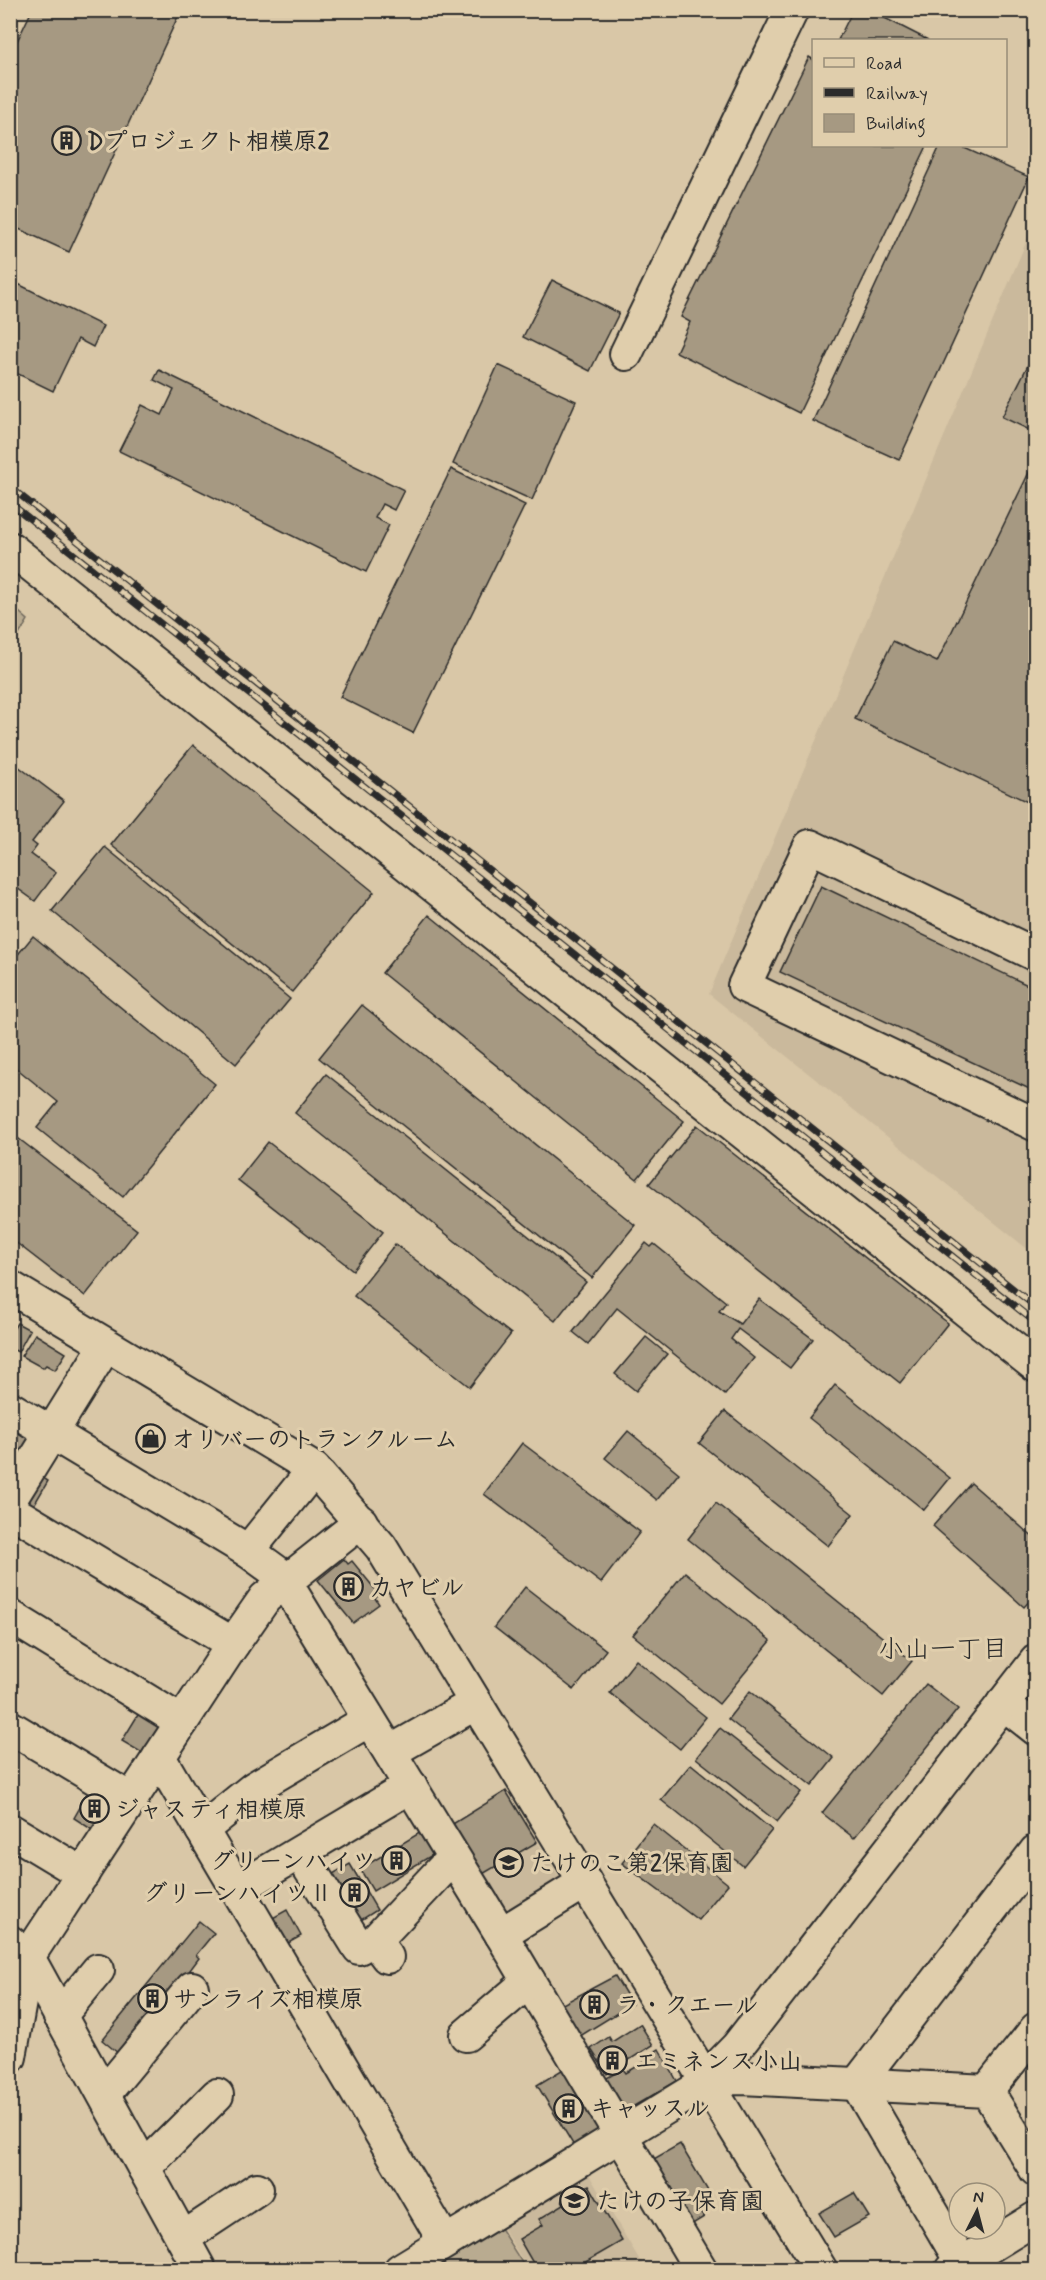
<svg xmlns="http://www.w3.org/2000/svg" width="1046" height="2280" font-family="Mynerve,'Klee One',sans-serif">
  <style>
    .built { fill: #cab99c }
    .green { fill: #b9ab90; stroke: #726b5e; stroke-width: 1.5 }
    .building { fill: #a69982; stroke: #2b2b2b; stroke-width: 1.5 }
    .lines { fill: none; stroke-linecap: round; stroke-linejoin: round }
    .minor-casing { stroke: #2b2b2b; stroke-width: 36 }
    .minor { stroke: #e0ceac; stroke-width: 32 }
    .rail-casing { stroke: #2b2b2b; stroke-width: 7 }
    .rail { stroke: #e0ceac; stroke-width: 4.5; stroke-dasharray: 14; stroke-linecap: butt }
    .labels { text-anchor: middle; stroke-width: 6; stroke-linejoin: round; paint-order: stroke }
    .poi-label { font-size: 24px; font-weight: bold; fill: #2b2b2b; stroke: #e0ceac; text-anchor: start }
    .neighbourhood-label { font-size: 26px; fill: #2b2b2b; stroke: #e0ceac }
  </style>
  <rect width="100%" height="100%" fill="#d9c7a7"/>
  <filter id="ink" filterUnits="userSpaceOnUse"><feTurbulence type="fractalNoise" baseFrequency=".0167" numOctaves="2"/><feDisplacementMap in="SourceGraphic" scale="12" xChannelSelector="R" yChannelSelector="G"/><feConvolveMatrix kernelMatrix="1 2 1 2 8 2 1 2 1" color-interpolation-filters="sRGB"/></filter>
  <g filter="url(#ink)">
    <g class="built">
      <polygon points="1035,221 1035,1255 709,994"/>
      <polygon points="506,1791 563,1884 510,1917 500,1915 446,1828"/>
      <polygon points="589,2175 645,2269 528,2269 502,2227"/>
    </g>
    <g class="green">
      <polygon points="11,605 28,620 11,648"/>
      <polygon points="500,2228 526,2269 431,2269"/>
    </g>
    <g class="building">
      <polygon points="32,10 181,10 69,252 10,225 10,56"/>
      <polygon points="853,10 869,10 928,40 838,40"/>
      <polygon points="809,57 814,60 814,146 927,146 799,413 676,352 690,322 681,317"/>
      <polygon points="940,146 960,146 1029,177 899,460 813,421"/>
      <polygon points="10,280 103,326 93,347 78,339 53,391 10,370"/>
      <polygon points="552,280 619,313 590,371 523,337"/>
      <polygon points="1036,349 1036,433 1002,417"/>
      <polygon points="498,365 576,401 532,500 453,464"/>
      <polygon points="159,370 404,490 394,510 382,504 375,518 389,525 366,572 119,451 142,405 162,415 174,390 154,380"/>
      <polygon points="1036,458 1036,806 855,719 893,641 937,662"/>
      <polygon points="451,469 525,505 413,733 340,697"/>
      <polygon points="193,745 374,892 292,992 111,845"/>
      <polygon points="10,760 64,801 32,842 37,846 31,854 56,873 35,901 10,883"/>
      <polygon points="105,847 290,999 236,1064 52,911"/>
      <polygon points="821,886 1036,989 1036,1092 780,972"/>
      <polygon points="429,915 684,1121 637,1179 382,973"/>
      <polygon points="33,936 215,1084 123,1197 37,1128 58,1102 10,1063 10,964"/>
      <polygon points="362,1005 635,1225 592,1278 319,1058"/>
      <polygon points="326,1074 586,1282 555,1321 295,1113"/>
      <polygon points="697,1125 948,1323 900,1383 649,1184"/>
      <polygon points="10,1132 137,1230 85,1296 10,1238"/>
      <polygon points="268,1142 383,1232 353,1270 238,1180"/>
      <polygon points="646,1243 651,1247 654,1244 726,1302 719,1311 740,1324 759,1299 813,1339 790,1368 738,1329 731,1339 754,1358 725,1395 617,1308 588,1344 573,1332"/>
      <polygon points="395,1244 511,1334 470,1387 354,1296"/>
      <polygon points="17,1323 30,1330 18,1352 10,1348 10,1334"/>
      <polygon points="35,1334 66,1353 55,1370 46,1365 43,1368 21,1356"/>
      <polygon points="646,1337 667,1354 636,1391 615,1374"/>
      <polygon points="835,1385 950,1478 924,1510 809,1418"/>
      <polygon points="725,1411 853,1514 828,1546 699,1443"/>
      <polygon points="10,1417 40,1435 28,1455 10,1444"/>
      <polygon points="628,1431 679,1473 657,1500 605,1458"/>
      <polygon points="522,1443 640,1532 601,1583 484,1494"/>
      <polygon points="37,1474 48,1481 34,1505 23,1499"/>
      <polygon points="971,1483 1036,1540 1036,1594 1024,1607 933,1526"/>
      <polygon points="716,1503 912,1661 883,1696 688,1539"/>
      <polygon points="344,1559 348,1564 352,1561 379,1594 375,1598 379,1604 353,1623 318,1580"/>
      <polygon points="685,1572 771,1641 719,1704 633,1635"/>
      <polygon points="525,1587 606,1650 574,1690 494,1627"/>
      <polygon points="636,1660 706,1717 680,1749 610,1693"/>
      <polygon points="926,1684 958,1709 854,1838 822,1813"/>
      <polygon points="750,1691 834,1758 812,1786 728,1719"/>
      <polygon points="141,1710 160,1726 144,1754 122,1741"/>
      <polygon points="720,1728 801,1792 777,1822 696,1758"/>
      <polygon points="691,1764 772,1830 743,1866 661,1800"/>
      <polygon points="92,1786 115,1800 94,1831 74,1818"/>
      <polygon points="506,1791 537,1842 481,1875 451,1825"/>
      <polygon points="653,1824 728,1884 698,1920 622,1863"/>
      <polygon points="421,1832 434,1854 373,1891 360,1869"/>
      <polygon points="350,1864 377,1910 358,1922 331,1875"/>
      <polygon points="287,1910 301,1936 283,1946 269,1920"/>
      <polygon points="199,1921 214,1933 196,1955 199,1958 124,2058 102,2040"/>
      <polygon points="615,1976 632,2004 577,2038 557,2007"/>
      <polygon points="640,2024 653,2045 607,2074 591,2049 609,2037 612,2042"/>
      <polygon points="659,2049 677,2081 622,2113 603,2080 623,2069 626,2073 648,2060 646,2057"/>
      <polygon points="565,2068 602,2130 574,2146 537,2085"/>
      <polygon points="680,2144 711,2196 697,2205 704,2217 691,2225 652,2160"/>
      <polygon points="589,2185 622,2241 572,2270 537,2270 519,2239 543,2225 539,2219 564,2204 562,2200"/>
      <polygon points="854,2193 869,2217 834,2237 819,2213"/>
    </g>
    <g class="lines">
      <defs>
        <g id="minor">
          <polyline points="626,354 792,10"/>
          <polyline points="10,548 1036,1366"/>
          <polyline points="1036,955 810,846 744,986 1036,1125"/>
          <polyline points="10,1287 314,1469 381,1547 821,2270"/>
          <polyline points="10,1408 248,1551 281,1575 501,1934 701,2270"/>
          <polyline points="10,1500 106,1345"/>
          <polyline points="10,1510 233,1644"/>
          <polyline points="248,1551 314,1469"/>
          <polyline points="10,1616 182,1722"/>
          <polyline points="1003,1703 1036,1729"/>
          <polyline points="10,1727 132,1800"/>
          <polyline points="390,1752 476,1703"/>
          <polyline points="159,1757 445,2242"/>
          <polyline points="10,1830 83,1874"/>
          <polyline points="202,1830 254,1788 369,1720"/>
          <polyline points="300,1853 359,1948"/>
          <polyline points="238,1889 411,1786"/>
          <polyline points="501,1934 585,1882"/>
          <polyline points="10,1942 28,1957 200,2270"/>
          <polyline points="387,1957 375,1941 453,1858"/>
          <polyline points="60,2016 98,1970"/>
          <polyline points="466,2035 529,1981"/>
          <polyline points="10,2057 28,1957 233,1644 265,1598 361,1522"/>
          <polyline points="707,2079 741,2078 987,2091 1036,2170"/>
          <polyline points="987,2091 1036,2029"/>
          <polyline points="104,2094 192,1988"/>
          <polyline points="144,2168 217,2095"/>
          <polyline points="183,2238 257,2189"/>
          <polyline points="400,2270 695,2090 737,2047 1036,1661"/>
          <polyline points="951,2270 1036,2218"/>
          <polyline points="966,2270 857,2084 1036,1851"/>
        </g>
      </defs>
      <use href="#minor" class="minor-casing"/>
      <use href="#minor" class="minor"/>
      <defs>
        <g id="rail">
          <polyline points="10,487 1036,1307"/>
          <polyline points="10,503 1036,1323"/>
        </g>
      </defs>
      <use href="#rail" class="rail-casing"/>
      <use href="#rail" class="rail"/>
    </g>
  </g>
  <defs>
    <symbol id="building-ring" viewBox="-11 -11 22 22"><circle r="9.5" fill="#e0ceac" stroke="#2b2b2b" stroke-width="1.5"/><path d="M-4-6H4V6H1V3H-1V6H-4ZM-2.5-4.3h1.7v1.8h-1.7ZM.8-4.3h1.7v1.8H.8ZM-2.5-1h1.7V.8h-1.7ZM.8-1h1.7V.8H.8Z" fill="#2b2b2b"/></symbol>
    <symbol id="shop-ring" viewBox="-11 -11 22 22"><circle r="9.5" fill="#e0ceac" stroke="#2b2b2b" stroke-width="1.5"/><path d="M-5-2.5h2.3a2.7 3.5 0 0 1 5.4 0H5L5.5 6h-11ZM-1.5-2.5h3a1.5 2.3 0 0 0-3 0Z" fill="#2b2b2b"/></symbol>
    <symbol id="school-ring" viewBox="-11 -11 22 22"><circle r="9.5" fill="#e0ceac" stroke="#2b2b2b" stroke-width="1.5"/><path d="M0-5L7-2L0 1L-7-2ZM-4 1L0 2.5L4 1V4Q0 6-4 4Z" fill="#2b2b2b"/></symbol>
  </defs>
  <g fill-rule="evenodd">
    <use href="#building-ring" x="50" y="124" width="33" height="33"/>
    <use href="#shop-ring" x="134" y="1422" width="33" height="33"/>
    <use href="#building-ring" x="332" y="1570" width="33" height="33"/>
    <use href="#building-ring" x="78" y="1792" width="33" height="33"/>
    <use href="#building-ring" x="380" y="1844" width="33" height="33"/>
    <use href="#school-ring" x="492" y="1846" width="33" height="33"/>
    <use href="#building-ring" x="338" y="1876" width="33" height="33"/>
    <use href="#building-ring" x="136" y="1982" width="33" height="33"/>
    <use href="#building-ring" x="578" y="1988" width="33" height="33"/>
    <use href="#building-ring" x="596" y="2044" width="33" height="33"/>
    <use href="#building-ring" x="552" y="2092" width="33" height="33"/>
    <use href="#school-ring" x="558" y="2184" width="33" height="33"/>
  </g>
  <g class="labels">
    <g class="poi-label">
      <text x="87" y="149">Dプロジェクト相模原2</text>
      <text x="171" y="1447">オリバーのトランクルーム</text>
      <text x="369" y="1595">カヤビル</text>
      <text x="115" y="1817">ジャスティ相模原</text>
      <text x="376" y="1869" text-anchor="end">グリーンハイツ</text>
      <text x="530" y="1871">たけのこ第2保育園</text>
      <text x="333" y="1901" text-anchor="end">グリーンハイツⅡ</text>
      <text x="173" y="2007">サンライズ相模原</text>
      <text x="616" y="2013">ラ・クエール</text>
      <text x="634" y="2069">エミネンス小山</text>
      <text x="590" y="2116">キャッスル</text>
      <text x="596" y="2209">たけの子保育園</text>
    </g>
    <g class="neighbourhood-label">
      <text x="943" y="1657">小山一丁目</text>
    </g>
  </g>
  <rect width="1046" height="2280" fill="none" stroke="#e0ceac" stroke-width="36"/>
  <rect x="18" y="18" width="1010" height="2244" fill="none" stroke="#2b2b2b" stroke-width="2" filter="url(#ink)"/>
  <rect x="812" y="39" width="195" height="108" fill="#e0ceac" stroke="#988d78" stroke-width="1.5"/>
  <rect x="824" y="58" width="30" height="9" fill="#e0ceac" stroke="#988d78" stroke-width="1.5"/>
  <text x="866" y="69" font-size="18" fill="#2b2b2b">Road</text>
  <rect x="824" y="88" width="30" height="9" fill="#2b2b2b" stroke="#988d78" stroke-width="1.5"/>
  <text x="866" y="99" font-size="18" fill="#2b2b2b">Railway</text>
  <rect x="824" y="114" width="30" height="18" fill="#a69982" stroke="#988d78" stroke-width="1.5"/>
  <text x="866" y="129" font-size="18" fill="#2b2b2b">Building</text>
  <g transform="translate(977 2211) rotate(6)"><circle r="28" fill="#e0ceac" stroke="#988d78" stroke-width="1.5"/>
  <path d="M0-4.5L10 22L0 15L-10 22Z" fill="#2b2b2b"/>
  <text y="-9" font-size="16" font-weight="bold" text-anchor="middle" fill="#2b2b2b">N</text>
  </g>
</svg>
